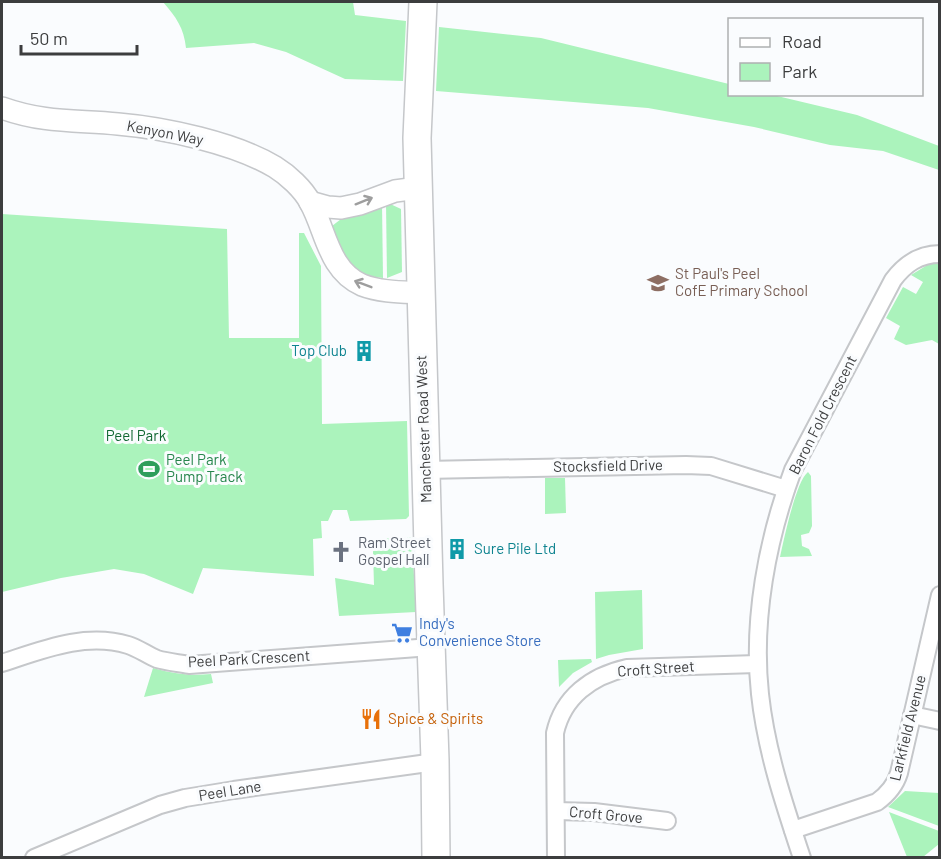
<svg xmlns="http://www.w3.org/2000/svg" width="941" height="859" font-family="Barlow,sans-serif">
  <style>
    .green { fill: #abf3bc }
    .lines { fill: none; stroke-linecap: round; stroke-linejoin: round }
    .minor-casing { stroke: #c5c7ca; stroke-width: 20 }
    .tertiary-casing { stroke: #c5c7ca; stroke-width: 24 }
    .primary-casing { stroke: #c5c7ca; stroke-width: 30 }
    .minor { stroke: #fff; stroke-width: 16 }
    .tertiary { stroke: #fff; stroke-width: 21 }
    .primary { stroke: #fff; stroke-width: 27 }
    .oneway { stroke: #9e9e9e }
    .labels { text-anchor: middle; stroke-width: 6; stroke-linejoin: round; paint-order: stroke }
    .street-label { font-size: 15px; fill: #3c3d3e; stroke: #fafcfe }
    .education-label { font-size: 15px; fill: #785e54; stroke: #fafcfe; text-anchor: start }
    .culture-label { font-size: 15px; fill: #0d838f; stroke: #fafcfe; text-anchor: end }
    .park-label { font-size: 15px; fill: #116732; stroke: #fafcfe }
    .leisure-label { font-size: 15px; fill: #27864d; stroke: #fafcfe; text-anchor: start }
    .worship-label { font-size: 15px; fill: #5b616d; stroke: #fafcfe; text-anchor: start }
    .shop-label { font-size: 15px; fill: #366cbe; stroke: #fafcfe; text-anchor: start }
    .food-label { font-size: 15px; fill: #c56008; stroke: #fafcfe; text-anchor: start }
  </style>
  <rect width="100%" height="100%" fill="#fafcfe"/>
  <g class="green">
    <path d="M163,2h190l2,13 51,6 -3,60 -58,-2 -59,-27 -32,-9 -68,5c-2,-20 -10,-31 -23,-46z"/>
    <polygon points="439,27 541,38 729,84 730,94 773,95 857,115 939,146 939,170 883,151 830,145 754,127 648,108 436,91"/>
    <polygon points="386,202 401,209 402,272 387,278"/>
    <path d="M382,203l1,75c-33,-3 -43,-21 -51,-52l13,-10z"/>
    <polygon points="2,214 227,229 229,338 299,338 299,233 304,233 321,266 322,424 407,421 409,516 406,519 350,521 347,510 333,510 328,521 321,521 322,538 313,539 314,576 203,568 193,594 144,574 114,569 61,578 2,592"/>
    <polygon points="929,264 939,264 939,344 932,340 906,345 894,339 900,326 886,318 903,287 916,294 923,282 911,275"/>
    <path d="M808,472l3,4 1,50 -3,7 -8,2 1,11 7,3 3,7 -32,1c4,-18 16,-76 28,-85z"/>
    <polygon points="545,478 565,478 566,513 545,514"/>
    <polygon points="410,537 412,539 416,612 339,616 335,578 374,585 373,552 375,539"/>
    <polygon points="642,590 643,649 609,655 596,659 595,592"/>
    <polygon points="591,659 592,662 573,673 559,687 558,660"/>
    <path d="M153,668c21,6 37,8 58,6l2,9 -69,14z"/>
    <polygon points="905,791 939,793 939,826 888,807"/>
    <polygon points="889,812 939,831 939,844 923,857 907,857"/>
  </g>
  <g class="lines">
    <defs>
      <g id="minor">
        <polyline points="425,470 686,465 711,466 786,489"/>
        <path d="M2,663c40,-13 83,-31 126,-18 10,3 19,10 29,14 10,3 22,4 32,6l242,-18"/>
        <polyline points="912,715 940,721"/>
        <polyline points="556,811 594,812 667,821"/>
        <path d="M793,830l84,-28c11,-8 18,-16 22,-29l41,-178"/>
        <polyline points="34,858 160,805 185,798 234,790 435,762"/>
        <path d="M556,858l-1,-125c8,-36 36,-57 72,-65l130,-4"/>
        <path d="M802,858c-18,-54 -36,-108 -42,-164 -8,-74 7,-154 33,-224l100,-190c12,-16 26,-26 47,-26"/>
      </g>
      <g id="tertiary">
        <path d="M2,108c42,15 73,12 116,16 47,4 117,19 157,43 13,8 28,22 35,35 16,28 18,68 52,83 18,7 40,7 59,8"/>
        <polyline points="310,202 328,207 341,208 360,204 395,191 418,188"/>
      </g>
      <polyline id="primary" points="423,2 417,138 429,584 435,760 436,858"/>
    </defs>
    <use href="#minor" class="minor-casing"/>
    <use href="#tertiary" class="tertiary-casing"/>
    <use href="#primary" class="primary-casing"/>
    <use href="#minor" class="minor"/>
    <use href="#tertiary" class="tertiary"/>
    <use href="#primary" class="primary"/>
  </g>
  <defs><path id="oneway-shaft" d="M-6 0H5M1.5-3L5.5 0L1.5 3" fill="none" stroke-width="1.6" stroke-linecap="round" stroke-linejoin="round" transform="scale(1.5)"/></defs>
  <g class="oneway">
    <use href="#oneway-shaft" transform="translate(364 201) rotate(-22)"/>
    <use href="#oneway-shaft" transform="translate(363 284) rotate(-159)"/>
  </g>
  <defs>
    <symbol id="school-bare" viewBox="-9 -9 18 18"><path d="M0-5L7-2L0 1L-7-2ZM-4 1L0 2.5L4 1V4Q0 6-4 4Z" fill="#8d6e63" stroke="#fafcfe" stroke-width="2.5" paint-order="stroke"/></symbol>
    <symbol id="building-bare" viewBox="-9 -9 18 18"><path d="M-4-6H4V6H1V3H-1V6H-4ZM-2.5-4.3h1.7v1.8h-1.7ZM.8-4.3h1.7v1.8H.8ZM-2.5-1h1.7V.8h-1.7ZM.8-1h1.7V.8H.8Z" fill="#0f9aa8" stroke="#fafcfe" stroke-width="2.5" paint-order="stroke"/></symbol>
    <symbol id="stadium-bare" viewBox="-9 -9 18 18"><path d="M0-5a6.5 5 0 1 0 0 10a6.5 5 0 1 0 0-10ZM-3.5-1.8h7v3.6h-7Z" fill="#2e9e5b" stroke="#fafcfe" stroke-width="2.5" paint-order="stroke"/></symbol>
    <symbol id="church-bare" viewBox="-9 -9 18 18"><path d="M-1.2-6h2.4v3.5h3.3v2.4h-3.3V6h-2.4V-.1h-3.3v-2.4h3.3Z" fill="#6b7280" stroke="#fafcfe" stroke-width="2.5" paint-order="stroke"/></symbol>
    <symbol id="supermarket-bare" viewBox="-9 -9 18 18"><path d="M-6-5.5h2.5l.6 2H6L4.5 2H-2.5L-4.4-4H-6ZM-1.5 3.2a1.3 1.3 0 1 0 .1 0ZM3 3.2a1.3 1.3 0 1 0 .1 0Z" fill="#3f7fe0" stroke="#fafcfe" stroke-width="2.5" paint-order="stroke"/></symbol>
    <symbol id="restaurant-bare" viewBox="-9 -9 18 18"><path d="M-5-6h1v4h1v-4h1v4h1v-4h1v5L-1.5 .5V6h-2V.5L-5-1ZM5-6V6H3V1.5H1.5Q1.5-4 5-6Z" fill="#e8710a" stroke="#fafcfe" stroke-width="2.5" paint-order="stroke"/></symbol>
  </defs>
  <g fill-rule="evenodd">
    <use href="#school-bare" x="643" y="268" width="30" height="30"/>
    <use href="#building-bare" x="349" y="336" width="30" height="30"/>
    <use href="#stadium-bare" x="134" y="454" width="30" height="30"/>
    <use href="#building-bare" x="442" y="534" width="30" height="30"/>
    <use href="#church-bare" x="326" y="537" width="30" height="30"/>
    <use href="#supermarket-bare" x="387" y="618" width="30" height="30"/>
    <use href="#restaurant-bare" x="356" y="704" width="30" height="30"/>
  </g>
  <g class="labels">
    <g class="street-label">
      <text transform="translate(165 133) rotate(11)" y="5">Kenyon Way</text>
      <text transform="translate(823 415) rotate(-63)" y="5">Baron Fold Crescent</text>
      <text transform="translate(424 429) rotate(-92)" y="5">Manchester Road West</text>
      <text transform="translate(608 466) rotate(-1)" y="5">Stocksfield Drive</text>
      <text transform="translate(249 659) rotate(-3)" y="5">Peel Park Crescent</text>
      <text transform="translate(656 669) rotate(-4)" y="5">Croft Street</text>
      <text transform="translate(908 728) rotate(-76)" y="5">Larkfield Avenue</text>
      <text transform="translate(230 791) rotate(-9)" y="5">Peel Lane</text>
      <text transform="translate(606 815) rotate(5)" y="5">Croft Grove</text>
    </g>
    <g class="education-label">
      <text x="675" y="279">St Paul's Peel<tspan x="675" dy="17">CofE Primary School</tspan></text>
    </g>
    <g class="culture-label">
      <text x="347" y="356">Top Club</text>
      <text x="474" y="554" text-anchor="start">Sure Pile Ltd</text>
    </g>
    <g class="park-label">
      <text x="136" y="441">Peel Park</text>
    </g>
    <g class="leisure-label">
      <text x="166" y="465">Peel Park<tspan x="166" dy="17">Pump Track</tspan></text>
    </g>
    <g class="worship-label">
      <text x="358" y="548">Ram Street<tspan x="358" dy="17">Gospel Hall</tspan></text>
    </g>
    <g class="shop-label">
      <text x="419" y="629">Indy's<tspan x="419" dy="17">Convenience Store</tspan></text>
    </g>
    <g class="food-label">
      <text x="388" y="724">Spice &amp; Spirits</text>
    </g>
  </g>
  <rect width="941" height="859" fill="none" stroke="#3c3d3e" stroke-width="6"/>
  <rect x="728" y="18" width="195" height="78" fill="#fafcfe" stroke="#aeb0b1" stroke-width="1.5"/>
  <rect x="740" y="38" width="30" height="9" fill="#ffffff" stroke="#aeb0b1" stroke-width="1.5"/>
  <text x="782" y="48" font-size="18" fill="#3c3d3e">Road</text>
  <rect x="740" y="63" width="30" height="18" fill="#abf3bc" stroke="#aeb0b1" stroke-width="1.5"/>
  <text x="782" y="78" font-size="18" fill="#3c3d3e">Park</text>
  <path d="M21 45v9h116v-9" fill="none" stroke="#3c3d3e" stroke-width="3"/>
  <text x="30" y="45" font-size="18" fill="#3c3d3e" stroke="#fafcfe" stroke-width="4.5" paint-order="stroke">50 m</text>
</svg>
